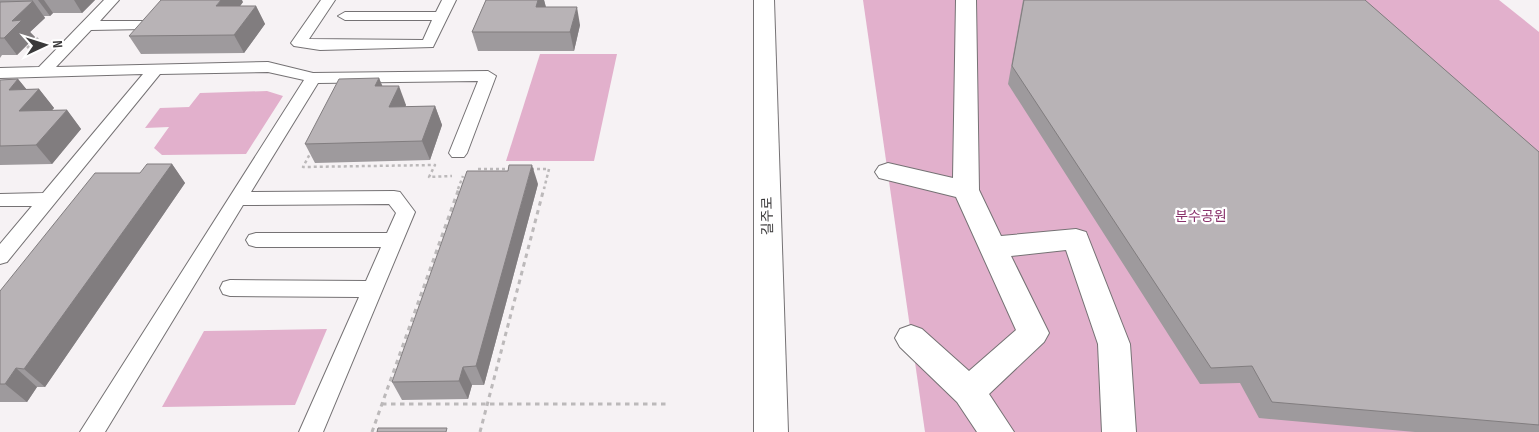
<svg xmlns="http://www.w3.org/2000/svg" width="1539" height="432" font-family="'Sofia Sans Condensed','Noto Sans KR',sans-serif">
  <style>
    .green { fill: #e2b0cc }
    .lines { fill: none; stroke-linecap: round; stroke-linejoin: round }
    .service-casing { stroke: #757274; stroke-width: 2 }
    .pedestrian-casing { stroke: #757274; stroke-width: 2 }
    .secondary-casing { stroke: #757274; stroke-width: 2 }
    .path-far1 { stroke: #bcb9ba; stroke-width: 2.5; stroke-dasharray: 3 3; stroke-linecap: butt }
    .path { stroke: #bcb9ba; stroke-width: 3; stroke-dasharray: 4.5 4.5; stroke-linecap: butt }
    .service { fill: #fff; fill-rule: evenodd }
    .pedestrian { fill: #fff; fill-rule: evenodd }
    .secondary { fill: #fff; fill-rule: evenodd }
    .wall { fill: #9e9a9d }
    .shaded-wall { fill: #817d7f }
    .building { fill: #b8b3b6; stroke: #817d7f }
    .labels { text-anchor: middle; stroke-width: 4.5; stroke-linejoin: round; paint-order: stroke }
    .street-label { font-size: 14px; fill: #3a393a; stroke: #fff }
    .park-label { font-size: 14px; fill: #89326b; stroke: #fff }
  </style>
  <rect width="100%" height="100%" fill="#f6f2f4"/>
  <g class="green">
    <polygon points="863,0 1499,0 1539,32 1539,432 925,432"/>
    <polygon points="540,54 617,54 594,161 506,161"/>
    <polygon points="267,91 283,96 246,154 162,155 154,148 169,127 145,128 160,108 189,107 200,93"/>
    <polygon points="327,329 295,405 162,407 204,331"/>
  </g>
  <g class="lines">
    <defs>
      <g id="service">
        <polygon points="104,0 119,0 100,21 145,21 152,25 145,29 91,30 56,67 268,62 313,73 488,71 496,76 467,153 464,157 452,157 449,153 478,81 318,83 251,192 394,191 400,192 415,212 323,432 299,432 359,297 230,296 223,294 220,288 223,282 230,280 366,281 381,247 256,247 249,245 246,240 249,235 256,233 387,233 396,213 389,204 243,205 105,432 80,432 304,80 268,72 160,74 7,262 0,264 0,244 32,206 0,206 0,194 43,193 143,74 0,78 0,68 39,67"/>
        <polygon points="321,0 335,0 309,39 423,40 432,20 345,20 338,16 345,12 436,12 442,0 456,0 433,47 320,50 294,46 291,43"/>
      </g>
      <polygon id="pedestrian" points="956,0 976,0 979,190 1001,236 1076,229 1086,232 1130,344 1136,432 1102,432 1098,344 1066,250 1011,256 1049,333 1044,342 989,394 1014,432 977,432 957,402 900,347 895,338 900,329 911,325 922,329 969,371 1016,330 956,197 879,178 875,172 879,166 888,163 953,178"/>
      <polygon id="secondary" points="754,0 774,0 788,432 754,432"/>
    </defs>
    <use href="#service" class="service-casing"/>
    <use href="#pedestrian" class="pedestrian-casing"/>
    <use href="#secondary" class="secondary-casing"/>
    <g class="path-far1">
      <polyline points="27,48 39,37"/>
      <polyline points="312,150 303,167 435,165 429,177 452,176"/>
      <polyline points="478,169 512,169"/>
      <polyline points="531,169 549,169 544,189"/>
      <polyline points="458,189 463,176"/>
    </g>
    <g class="path">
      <polyline points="382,404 670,404"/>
      <polyline points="372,432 459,188"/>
      <polyline points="480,432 544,188"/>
    </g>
    <use href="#service" class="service"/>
    <use href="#pedestrian" class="pedestrian"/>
    <use href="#secondary" class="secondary"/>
  </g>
  <g class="wall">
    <polygon points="0,0 95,0 82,13 53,13 50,16 44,16 45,18 30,32 35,37 17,55 2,55 0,58"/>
    <polygon points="486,0 544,0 546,7 580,25 574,51 478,51 472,32"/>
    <polygon points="1023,0 1365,0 1539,152 1539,432 1415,432 1259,418 1240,383 1200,384 1008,84"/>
    <polygon points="243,2 240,6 256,6 265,24 244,53 141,54 129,36"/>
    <polygon points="379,78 382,86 406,105 405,107 435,106 442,125 430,160 315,163 305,144"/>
    <polygon points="18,79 26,89 39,89 54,108 52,110 67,110 81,129 52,164 0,165 0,80"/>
    <polygon points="172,164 185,183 45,387 37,387 27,402 0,402 0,291 140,173"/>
    <polygon points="538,184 484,385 472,385 468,399 402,400 392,382"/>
  </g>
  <g class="shaded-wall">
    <polygon points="38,0 44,0 53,13 50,16"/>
    <polygon points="74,0 95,0 82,13"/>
    <polygon points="221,0 242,0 243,2 226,25 216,6"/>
    <polygon points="538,0 544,0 546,8 536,7"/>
    <polygon points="33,1 45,18 30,32 35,37 17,55 4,38 12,21"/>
    <polygon points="256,6 265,24 244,53 234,35"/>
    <polygon points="577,7 580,25 574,51 570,32"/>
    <polygon points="379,78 387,97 375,86"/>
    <polygon points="18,79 32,96 39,89 54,108 34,130 19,111 9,90"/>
    <polygon points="399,86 406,105 397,126 389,107"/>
    <polygon points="435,106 442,125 430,160 422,141"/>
    <polygon points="67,110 81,129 52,164 36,145"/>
    <polygon points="172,164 185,183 45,387 24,369"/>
    <polygon points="532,165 538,184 484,385 476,366"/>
    <polygon points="463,367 472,385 468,399 459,381"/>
    <polygon points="16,368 37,387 27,402 5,384"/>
  </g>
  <g class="building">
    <polygon points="161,0 221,0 216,6 256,6 234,35 129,36"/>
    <polygon points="486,0 538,0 536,7 577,7 570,32 472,32"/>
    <polygon points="1024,0 1365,0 1539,152 1539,425 1272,402 1252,366 1211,368 1012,66"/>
    <polygon points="33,1 12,21 22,20 4,38 0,38 0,2"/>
    <polygon points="379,78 375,86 399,86 389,107 435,106 422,141 305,144 339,79"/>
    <polygon points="18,79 9,90 39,89 19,111 67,110 36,145 0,146 0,80"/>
    <polygon points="147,164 172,164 24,369 16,368 5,384 0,384 0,291 95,173 140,173"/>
    <polygon points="509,165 532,165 476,366 463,367 459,381 392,382 467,171 508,171"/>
    <polygon points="378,428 447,428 446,432 377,432"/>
  </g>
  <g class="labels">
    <g class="street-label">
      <text transform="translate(767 216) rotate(-91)" y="5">길주로</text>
    </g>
    <g class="park-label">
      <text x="1201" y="221">분수공원</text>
    </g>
  </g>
  <g transform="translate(45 45) rotate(86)" stroke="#ffffff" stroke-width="4" paint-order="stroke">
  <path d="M0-4L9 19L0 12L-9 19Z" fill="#3a393a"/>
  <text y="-8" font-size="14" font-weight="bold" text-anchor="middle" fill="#3a393a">N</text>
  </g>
</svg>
